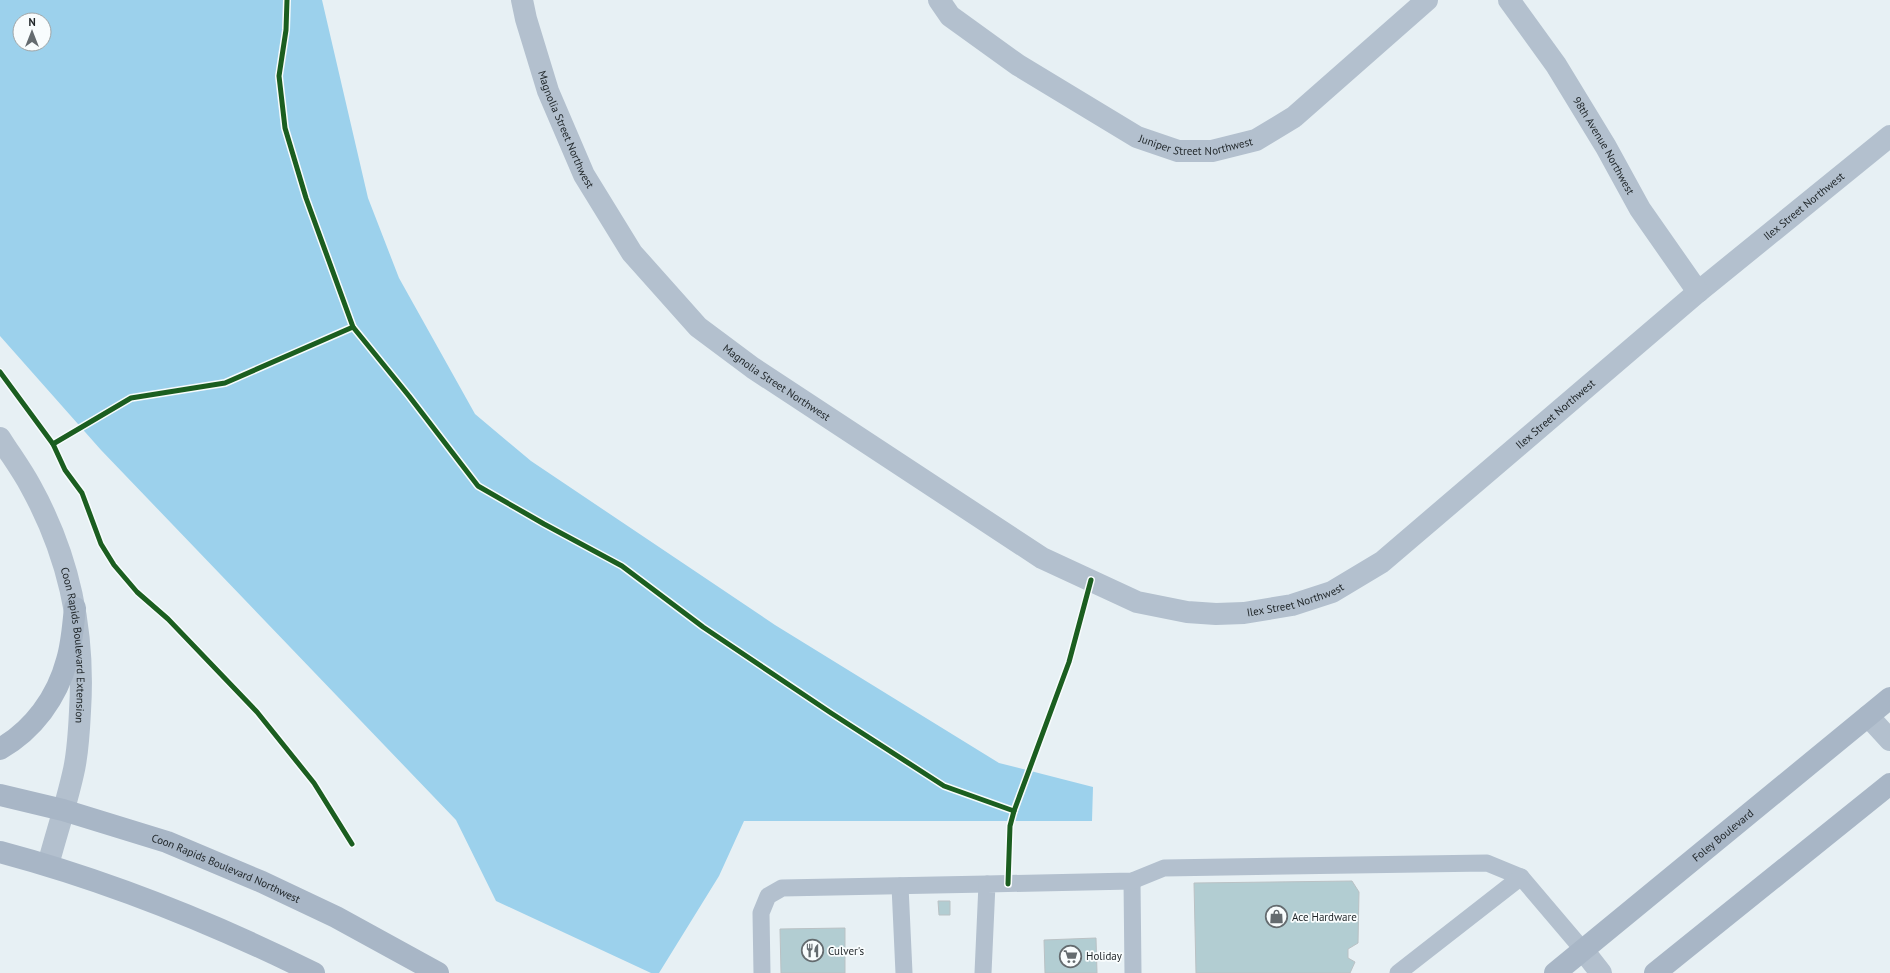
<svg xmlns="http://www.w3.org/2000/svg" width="1890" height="973" font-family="'PT Sans',sans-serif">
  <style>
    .forest { fill: #9cd1ec; fill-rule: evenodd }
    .building { fill: #b2cdd2; stroke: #bac1c4 }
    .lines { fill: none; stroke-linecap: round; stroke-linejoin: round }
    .service { stroke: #b3c0ce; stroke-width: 17 }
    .minor { stroke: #b3c0ce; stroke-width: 22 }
    .tertiary { stroke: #b3c0ce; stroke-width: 22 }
    .secondary { stroke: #a8b6c6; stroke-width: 22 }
    .cycleway-casing { stroke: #f8fcfd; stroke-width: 8 }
    .cycleway { stroke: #1b5e20; stroke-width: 5 }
    .labels { text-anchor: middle; stroke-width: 3.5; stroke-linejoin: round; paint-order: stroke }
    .street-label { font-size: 11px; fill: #1e2427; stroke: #f8fcfd }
    .poi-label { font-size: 11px; fill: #1e2427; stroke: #f8fcfd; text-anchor: start }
  </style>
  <rect width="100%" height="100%" fill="#e7f0f4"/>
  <path class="forest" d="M0,0h322l46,198 31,80 76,136 56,47 244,164 224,138 94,24 -1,34h-348l-25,55 -60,97h-8l-155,-72 -40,-81 -355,-370 -101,-114zM20,20h24v24h-24z"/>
  <g class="building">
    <polygon points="1352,881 1359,892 1358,943 1348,949 1348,958 1355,962 1350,973 1196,973 1194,883"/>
    <polygon points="938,901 950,901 950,915 939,915"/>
    <polygon points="845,928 845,973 781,973 780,929"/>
    <polygon points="1096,938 1097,973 1045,973 1044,940"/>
  </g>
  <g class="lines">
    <g class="service">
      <polyline points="1132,881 1133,973"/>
      <polyline points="900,886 904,973"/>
      <polyline points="762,973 761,913 768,896 782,888 987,884"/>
      <polyline points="983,973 987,884 1132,881 1164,868 1487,863 1521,877 1583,950"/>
      <polyline points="1398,973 1521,877"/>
    </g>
    <g class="minor">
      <path id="s1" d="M522,0l4,19 22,72 36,84 48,78 66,74 55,41 289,190 95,44 50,10 29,2 28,-1 48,-8 40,-13 50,-30 316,-270 192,-156"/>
      <path id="s2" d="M939,0l11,16 68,49 119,72 41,14h34l44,-11 38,-23 133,-117"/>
      <path id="s3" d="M1509,0l47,65 50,82 34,62 58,83"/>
      <polyline points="1868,716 1890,740"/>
      <polyline points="1583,950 1601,973"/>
    </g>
    <path class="tertiary" id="s4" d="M0,438c10,16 22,32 31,49 38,69 54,146 49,224 -1,21 -2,43 -7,63 -7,31 -17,61 -25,91"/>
    <g class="secondary">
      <path d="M0,749c33,-19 57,-51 67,-89 5,-16 6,-35 8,-52"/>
      <path id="s5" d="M0,795l63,15 104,32 95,40 74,35 102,56"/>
      <path d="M0,852c109,29 213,71 314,121"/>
      <path id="s6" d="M1555,973l335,-275"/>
      <polyline points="1655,973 1890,784"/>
    </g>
    <defs>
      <g id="cycleway">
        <polyline points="287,0 286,30 279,76 285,128 306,198 353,327 409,396 478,486 544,524 622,566 703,627 831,713 944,786 1014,811"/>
        <polyline points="0,372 53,444 65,470 82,493 101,544 114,565 137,592 168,619 257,712 314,783 352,844"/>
        <polyline points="53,444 131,398 225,383 353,327"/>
        <polyline points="1008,884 1010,826 1014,811 1069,662 1091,580"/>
      </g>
    </defs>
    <use href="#cycleway" class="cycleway-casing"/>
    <use href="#cycleway" class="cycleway"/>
  </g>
  <defs>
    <symbol id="shop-ring" viewBox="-11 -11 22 22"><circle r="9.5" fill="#f8fcfd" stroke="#646b6f" stroke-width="1.5"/><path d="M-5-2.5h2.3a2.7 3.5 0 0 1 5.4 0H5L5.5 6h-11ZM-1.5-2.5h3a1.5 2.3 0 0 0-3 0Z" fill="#646b6f"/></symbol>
    <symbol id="restaurant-ring" viewBox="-11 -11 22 22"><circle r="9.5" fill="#f8fcfd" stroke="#646b6f" stroke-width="1.5"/><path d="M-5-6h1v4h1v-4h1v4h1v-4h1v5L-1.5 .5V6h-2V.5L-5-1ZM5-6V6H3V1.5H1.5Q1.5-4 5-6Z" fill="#646b6f"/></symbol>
    <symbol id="supermarket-ring" viewBox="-11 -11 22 22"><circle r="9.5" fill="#f8fcfd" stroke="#646b6f" stroke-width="1.5"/><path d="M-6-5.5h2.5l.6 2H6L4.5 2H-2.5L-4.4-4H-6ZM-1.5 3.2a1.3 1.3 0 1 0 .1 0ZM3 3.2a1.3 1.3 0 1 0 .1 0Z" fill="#646b6f"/></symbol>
  </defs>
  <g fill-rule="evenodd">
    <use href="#shop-ring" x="1264" y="904" width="25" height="25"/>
    <use href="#restaurant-ring" x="800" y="938" width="25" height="25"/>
    <use href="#supermarket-ring" x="1058" y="944" width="25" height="25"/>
  </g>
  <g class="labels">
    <g class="street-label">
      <text dy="4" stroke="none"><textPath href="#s1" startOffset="137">Magnolia Street Northwest</textPath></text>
      <text dy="4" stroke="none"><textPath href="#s2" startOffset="303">Juniper Street Northwest</textPath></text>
      <text dy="4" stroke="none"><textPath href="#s3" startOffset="174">98th Avenue Northwest</textPath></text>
      <text dy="4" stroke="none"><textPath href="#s1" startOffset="1705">Ilex Street Northwest</textPath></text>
      <text dy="4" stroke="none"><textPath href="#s1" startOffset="473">Magnolia Street Northwest</textPath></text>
      <text dy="4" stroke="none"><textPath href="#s1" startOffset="1381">Ilex Street Northwest</textPath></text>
      <text dy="4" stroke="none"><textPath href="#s1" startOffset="1057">Ilex Street Northwest</textPath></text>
      <text dy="4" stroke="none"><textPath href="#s4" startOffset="224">Coon Rapids Boulevard Extension</textPath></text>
      <text dy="4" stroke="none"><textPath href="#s6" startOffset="217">Foley Boulevard</textPath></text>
      <text dy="4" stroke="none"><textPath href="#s5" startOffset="238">Coon Rapids Boulevard Northwest</textPath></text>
    </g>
    <g class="poi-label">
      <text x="1292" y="921">Ace Hardware</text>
      <text x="828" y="955">Culver's</text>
      <text x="1086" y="960">Holiday</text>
    </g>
  </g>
  <g transform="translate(32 32)"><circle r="19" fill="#f8fcfd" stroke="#a1a6a7"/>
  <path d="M0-3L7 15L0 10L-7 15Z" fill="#646b6f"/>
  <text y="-6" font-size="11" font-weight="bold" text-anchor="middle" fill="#1e2427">N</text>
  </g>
</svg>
